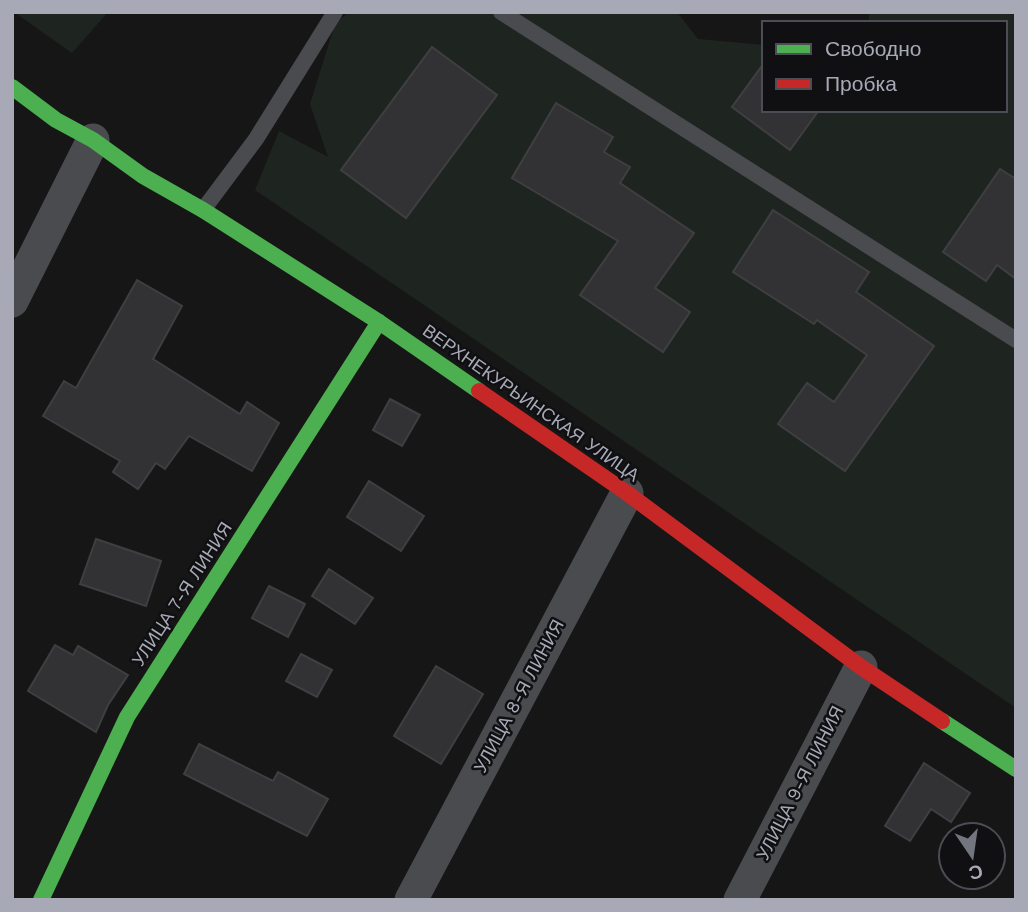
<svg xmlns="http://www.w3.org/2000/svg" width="1028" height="912" font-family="'Work Sans',sans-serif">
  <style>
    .green { fill: #1e2520 }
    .building { fill: #323234; stroke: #3f3f42; stroke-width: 2 }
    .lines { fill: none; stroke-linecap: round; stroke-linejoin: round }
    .lane { stroke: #4a4b4f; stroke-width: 16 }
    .street { stroke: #4a4b4f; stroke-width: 33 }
    .fast { stroke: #4caf50; stroke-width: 16 }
    .jam { stroke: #c62828; stroke-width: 16 }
    .labels { text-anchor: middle; stroke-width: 5; stroke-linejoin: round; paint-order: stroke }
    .street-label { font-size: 18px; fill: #a7a9b7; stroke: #101012 }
  </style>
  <rect width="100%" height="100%" fill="#161616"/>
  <g class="green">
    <polygon points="14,12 108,12 72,53"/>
    <polygon points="349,12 677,12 698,39 764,45 764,110 1005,110 1005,23 869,23 869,12 1016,12 1016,708 255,190 279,131 328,157 310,104 335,24"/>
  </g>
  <g class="building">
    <polygon points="432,47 497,95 406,218 341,170"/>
    <polygon points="764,63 764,110 819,110 790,150 732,107"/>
    <polygon points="556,103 613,137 604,152 630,167 620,183 694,233 655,288 690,312 663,352 580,295 618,241 512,178"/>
    <polygon points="1000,169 1016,179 1016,279 997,265 986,281 943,252"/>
    <polygon points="773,210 869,272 856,292 934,346 845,471 778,424 807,383 834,402 867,355 817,320 814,324 733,272"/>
    <polygon points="137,280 182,306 153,359 240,414 247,402 279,423 252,471 189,436 165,469 156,463 138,489 113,472 120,461 43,416 64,381 76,388"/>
    <polygon points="390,399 420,415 402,446 373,430"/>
    <polygon points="369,481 424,516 401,551 347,517"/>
    <polygon points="96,539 161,561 146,606 80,584"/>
    <polygon points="329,569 373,598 355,624 312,596"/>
    <polygon points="269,586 305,604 288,637 252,618"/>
    <polygon points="55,645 73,655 78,646 128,675 108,705 96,732 28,691"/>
    <polygon points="301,654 332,670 317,697 286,681"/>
    <polygon points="436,666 483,694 441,764 394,736"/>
    <polygon points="199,744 273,781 278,772 328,799 307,836 184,774"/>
    <polygon points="924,763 970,793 951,822 931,809 910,841 885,826"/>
  </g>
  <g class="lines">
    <g class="lane">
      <polyline points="501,12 1016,340"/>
      <polyline points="203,210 256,139 335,12"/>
    </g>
    <g class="street">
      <polyline points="12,301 93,140"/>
      <polyline points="411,900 627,493"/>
      <polyline points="740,900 861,667"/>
    </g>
    <g class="fast">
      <polyline points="12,87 56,120 93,140 143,176 203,210 379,322 479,391"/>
      <polyline points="942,721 1016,769"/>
      <polyline points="41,900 127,717 379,322"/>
    </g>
    <polyline class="jam" points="479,391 627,493 861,667 942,721"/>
  </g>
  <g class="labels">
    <g class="street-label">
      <text transform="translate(531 403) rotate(35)" y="6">ВЕРХНЕКУРЬИНСКАЯ УЛИЦА</text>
      <text transform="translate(182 594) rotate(-57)" y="6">УЛИЦА 7-Я ЛИНИЯ</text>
      <text transform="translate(519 696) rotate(-62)" y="6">УЛИЦА 8-Я ЛИНИЯ</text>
      <text transform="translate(800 783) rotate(-63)" y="6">УЛИЦА 9-Я ЛИНИЯ</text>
    </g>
  </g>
  <rect width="1028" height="912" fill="none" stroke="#a7a9b7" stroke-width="28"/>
  <rect x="762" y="21" width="245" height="91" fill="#101012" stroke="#4c4d54" stroke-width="2"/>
  <rect x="776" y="44" width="35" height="10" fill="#4caf50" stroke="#4c4d54" stroke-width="2"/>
  <text x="825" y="56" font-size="21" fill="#a7a9b7">Свободно</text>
  <rect x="776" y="79" width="35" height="10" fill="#c62828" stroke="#4c4d54" stroke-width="2"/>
  <text x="825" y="91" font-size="21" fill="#a7a9b7">Пробка</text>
  <g transform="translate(972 856) rotate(167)"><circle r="33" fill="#101012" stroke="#4c4d54" stroke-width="2"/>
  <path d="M0-5L12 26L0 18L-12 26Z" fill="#74767f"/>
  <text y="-10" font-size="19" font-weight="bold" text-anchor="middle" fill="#a7a9b7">С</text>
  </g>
</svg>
